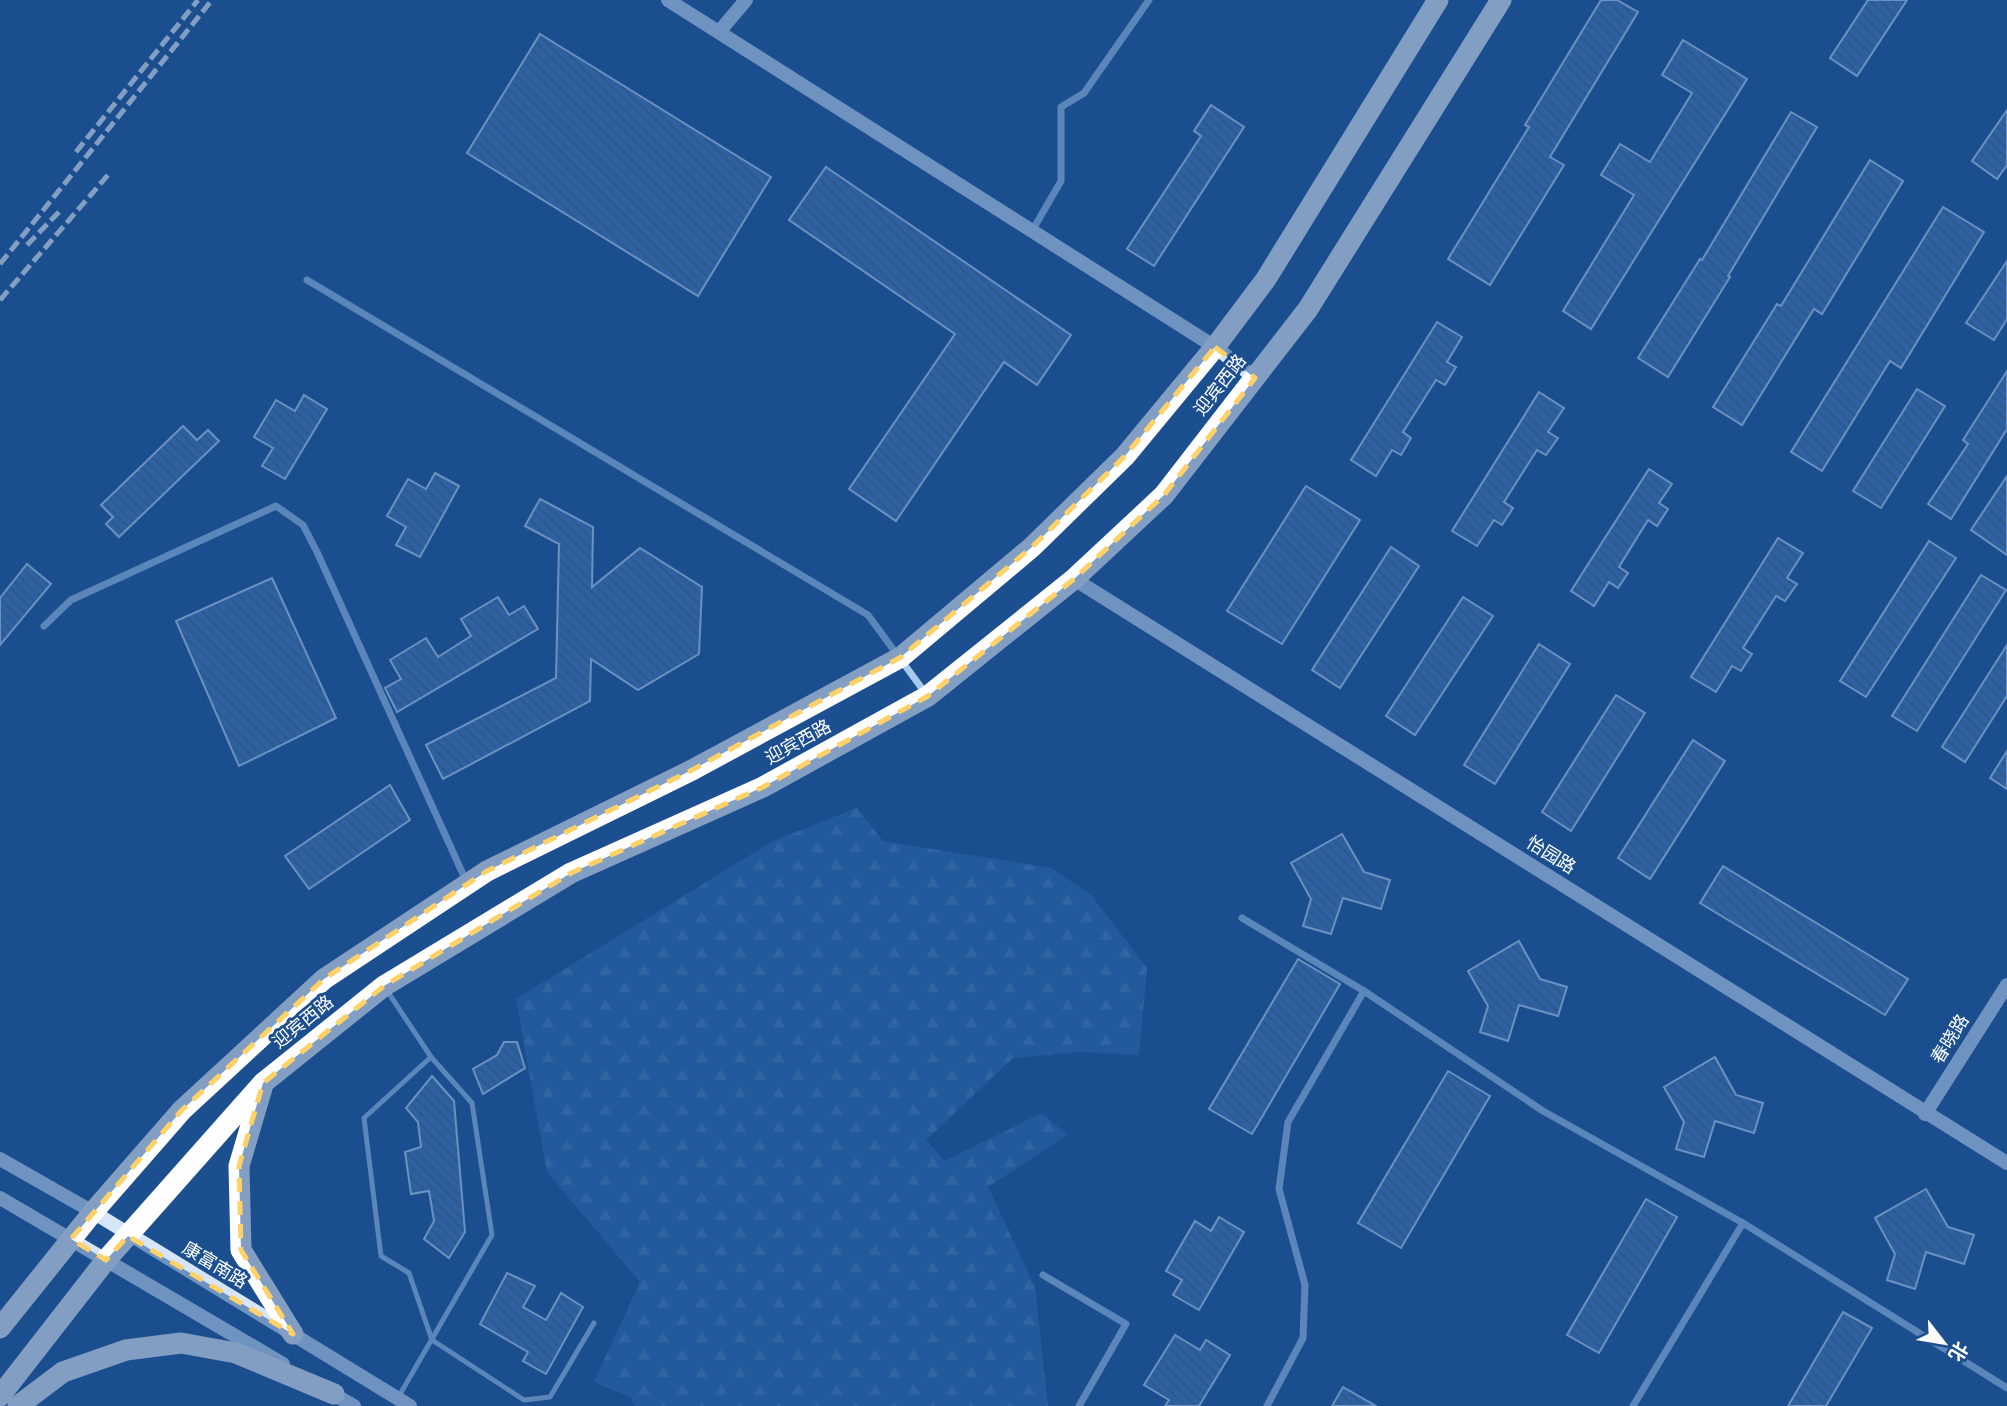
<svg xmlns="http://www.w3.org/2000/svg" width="2007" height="1406" font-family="Figtree,'Noto Sans SC',sans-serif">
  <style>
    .forest { fill: url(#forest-firs) }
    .building { fill: url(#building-back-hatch); stroke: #cfe3fa; stroke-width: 2 }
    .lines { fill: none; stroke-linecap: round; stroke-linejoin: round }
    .lane { stroke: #a9c9ee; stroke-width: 5 }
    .street { stroke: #a9c9ee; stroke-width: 7 }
    .secondary { stroke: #d6e6fa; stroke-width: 14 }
    .highway { stroke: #fff; stroke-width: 21 }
    .rail { stroke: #fff; stroke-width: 5; stroke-dasharray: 12 5; stroke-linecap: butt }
    .marked { fill: none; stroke: #ffd166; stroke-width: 5; stroke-dasharray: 14 9; stroke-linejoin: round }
    .labels { text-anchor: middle; stroke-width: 6; stroke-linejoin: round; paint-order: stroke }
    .street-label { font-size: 18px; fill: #fff; stroke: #1b4f8f }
  </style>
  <defs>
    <pattern id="forest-firs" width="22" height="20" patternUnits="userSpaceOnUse" patternTransform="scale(1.75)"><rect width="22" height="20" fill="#2e69ad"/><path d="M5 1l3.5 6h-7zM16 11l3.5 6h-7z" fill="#4d80b9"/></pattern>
    <pattern id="building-back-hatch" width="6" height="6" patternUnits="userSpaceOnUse" patternTransform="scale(1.75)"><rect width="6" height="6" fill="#4478b7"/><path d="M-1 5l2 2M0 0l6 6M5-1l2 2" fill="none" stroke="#486282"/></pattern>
  </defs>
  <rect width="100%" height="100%" fill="#1b4f8f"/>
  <polygon class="forest" points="857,808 883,841 1051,868 1091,895 1147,968 1139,1055 1080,1052 1013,1058 926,1140 945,1161 1042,1113 1067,1135 988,1187 1035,1287 1048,1406 635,1406 630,1397 594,1382 640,1282 547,1172 516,999 773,841"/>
  <g class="building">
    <polygon points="1601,0 1617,0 1638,12 1550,157 1564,165 1490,285 1448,259 1529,127 1525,125"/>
    <polygon points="1868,0 1907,0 1857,76 1830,58"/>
    <polygon points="540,34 771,177 698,296 467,153"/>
    <polygon points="1683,40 1747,79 1591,329 1563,311 1634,195 1601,175 1620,144 1650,162 1692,93 1662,75"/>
    <polygon points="1211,105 1244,127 1154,266 1127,249 1201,136 1194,131"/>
    <polygon points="2007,110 2007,165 1997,179 1972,161"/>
    <polygon points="1791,112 1817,127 1728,276 1730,277 1668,377 1638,358 1700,259 1702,260"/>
    <polygon points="1870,160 1903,181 1822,314 1814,309 1742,425 1713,407 1777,304 1781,306"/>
    <polygon points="826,167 1071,335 1037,385 1004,362 896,521 849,489 955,334 789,220"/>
    <polygon points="1943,207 1984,232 1901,368 1890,361 1822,471 1791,452"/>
    <polygon points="2007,261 2007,319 1994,340 1966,323"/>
    <polygon points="1437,322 1462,337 1447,362 1456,367 1445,385 1436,380 1403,432 1411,438 1401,455 1392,450 1376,476 1351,460"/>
    <polygon points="2007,371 2007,429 1951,519 1928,504 1968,444 1963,440"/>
    <polygon points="1917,389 1945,406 1881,508 1853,491"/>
    <polygon points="1539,392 1564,408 1548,432 1558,438 1546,455 1537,450 1504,502 1513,508 1502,525 1494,520 1477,546 1452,531"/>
    <polygon points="304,395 327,409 285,479 262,466 273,448 254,437 276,400 295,411"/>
    <polygon points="183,426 197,440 208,430 219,441 119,537 106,524 113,517 101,505"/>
    <polygon points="1649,469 1672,484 1659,503 1668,509 1657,526 1648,520 1619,567 1628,573 1618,588 1609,582 1594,606 1571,591"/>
    <polygon points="435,473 459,486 420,557 396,545 406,527 387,516 408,479 426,489"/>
    <polygon points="2007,476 2007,555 1971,530"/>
    <polygon points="1306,486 1360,520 1282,644 1227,611"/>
    <polygon points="540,499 593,527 592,587 640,548 702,587 699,654 638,690 591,659 590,701 443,779 426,745 556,678 559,544 525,526"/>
    <polygon points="1778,538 1803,553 1787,578 1797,584 1785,601 1776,596 1743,648 1752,654 1741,671 1732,666 1716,692 1691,677"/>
    <polygon points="1929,541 1956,558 1866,697 1840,681"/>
    <polygon points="1391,547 1419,566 1340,688 1312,670"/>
    <polygon points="27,564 51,584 0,645 0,598"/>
    <polygon points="1981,575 2006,590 1917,731 1892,716"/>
    <polygon points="272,578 336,718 239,766 176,621"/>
    <polygon points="498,597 509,615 524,606 538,629 397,712 385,688 401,679 390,660 426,638 438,657 471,636 461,619"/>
    <polygon points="1463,597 1493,616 1415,735 1386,716"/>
    <polygon points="1539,644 1570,664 1495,784 1464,765"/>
    <polygon points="2007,645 2007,696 1965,762 1942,747"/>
    <polygon points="1616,695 1645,713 1571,831 1542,812"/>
    <polygon points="1693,740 1725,761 1650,879 1618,858"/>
    <polygon points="2007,751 2007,789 1990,778"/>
    <polygon points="390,785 410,820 309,889 285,856"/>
    <polygon points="1342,834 1364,872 1390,880 1381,909 1343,898 1331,934 1303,926 1311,899 1291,863"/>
    <polygon points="1723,866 1908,979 1885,1015 1700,903"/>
    <polygon points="1519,941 1540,979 1567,987 1558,1016 1519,1005 1508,1041 1480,1032 1488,1006 1468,971"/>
    <polygon points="1298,959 1340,984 1252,1134 1209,1109"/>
    <polygon points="504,1042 517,1042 525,1068 483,1094 473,1069 497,1055"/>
    <polygon points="1715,1057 1736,1095 1763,1103 1754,1133 1715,1121 1704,1157 1676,1149 1684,1122 1664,1087"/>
    <polygon points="1448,1071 1490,1096 1401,1248 1358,1223"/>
    <polygon points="432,1076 454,1101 465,1232 449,1258 424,1239 434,1221 429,1191 411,1194 405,1152 421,1147 418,1122 406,1108"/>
    <polygon points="1926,1189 1948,1227 1974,1235 1964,1264 1926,1252 1915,1289 1887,1280 1895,1254 1875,1218"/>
    <polygon points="1646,1199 1677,1217 1599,1353 1567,1335"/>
    <polygon points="1219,1217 1244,1232 1199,1310 1173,1295 1182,1280 1166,1271 1195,1221 1211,1231"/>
    <polygon points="507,1273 535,1286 523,1307 546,1320 561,1293 583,1307 546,1374 523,1361 528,1352 480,1324"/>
    <polygon points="1843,1312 1872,1328 1826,1406 1788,1406"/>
    <polygon points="1175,1335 1200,1350 1206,1340 1230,1355 1199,1406 1165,1406 1169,1400 1144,1385"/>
    <polygon points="1343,1387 1376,1406 1332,1406"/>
  </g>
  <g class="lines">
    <g class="lane">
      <polyline points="386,989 431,1057 472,1103 492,1235 399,1396"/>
      <polyline points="431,1057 364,1118 381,1256 409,1273 432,1340 524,1400 550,1397 594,1323"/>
    </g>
    <g class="street">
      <polyline points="1032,231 1061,181 1061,107 1084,93 1149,0"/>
      <polyline points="307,280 868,615 926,694"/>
      <polyline points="44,626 71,600 276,506 303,525 317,552 467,883"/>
      <polyline points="1242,918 1364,991 1288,1122 1279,1189 1305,1285 1303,1338 1267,1406"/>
      <polyline points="1364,991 1543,1111 1743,1223 1633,1406"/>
      <polyline points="1743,1223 2007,1388"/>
      <polyline points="1043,1275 1126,1324 1079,1406"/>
    </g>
    <g class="secondary">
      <polyline points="668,0 1215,347 1255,378"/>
      <polyline points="719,32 746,0"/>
      <polyline points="1074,579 2007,1163"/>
      <polyline points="1925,1114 2007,985"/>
      <polyline points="0,1159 93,1212 410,1406"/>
      <polyline points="0,1198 283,1364"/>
      <polyline points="328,1391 354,1406"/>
    </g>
    <g class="highway">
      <polyline points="262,1088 239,1166 241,1250 293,1334"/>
      <polyline points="0,1328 93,1212 182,1110 324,979 487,871 692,770 901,657 1032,547 1125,456 1215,347 1266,279 1438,0"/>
      <polyline points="0,1396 106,1260 263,1083 384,986 571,873 763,787 928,696 1074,579 1164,495 1308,309 1501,0"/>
      <polyline points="18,1406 63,1372 126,1350 181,1343 236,1353 334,1394"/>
    </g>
    <g class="rail">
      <polyline points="76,152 198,0"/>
      <polyline points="27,245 59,212"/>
      <polyline points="0,264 212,0"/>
      <polyline points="0,300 108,175"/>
    </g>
  </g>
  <path d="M0 0H2007V1406H0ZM1215,347l40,31 -91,117 -90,84 -146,117 -165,91 -192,86 -187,113 -121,97 -24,83 2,84 52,84 -165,-98 -22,24 -35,-21 111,-129 142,-131 163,-108 205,-101 209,-113 131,-110 93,-91z" fill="#1b4f8f" fill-opacity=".55" fill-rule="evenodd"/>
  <path class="marked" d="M1215,347l40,31 -91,117 -90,84 -146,117 -165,91 -192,86 -187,113 -121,97 -24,83 2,84 52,84 -165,-98 -22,24 -35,-21 111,-129 142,-131 163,-108 205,-101 209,-113 131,-110 93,-91z"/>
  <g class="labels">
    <g class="street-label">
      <text transform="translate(1220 385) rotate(-52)" y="6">迎宾西路</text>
      <text transform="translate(798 742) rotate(-29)" y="6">迎宾西路</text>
      <text transform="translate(1551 855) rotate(32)" y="6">怡园路</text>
      <text transform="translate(303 1022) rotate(-39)" y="6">迎宾西路</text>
      <text transform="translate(1950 1039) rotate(-58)" y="6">春晓路</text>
      <text transform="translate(215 1265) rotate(31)" y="6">康富南路</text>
    </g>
  </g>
  <g transform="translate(1944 1343) rotate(121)" stroke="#1b4f8f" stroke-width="5" paint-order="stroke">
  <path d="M0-5L12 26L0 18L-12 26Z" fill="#ffffff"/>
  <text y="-10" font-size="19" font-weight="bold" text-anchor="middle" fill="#ffffff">北</text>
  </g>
</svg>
